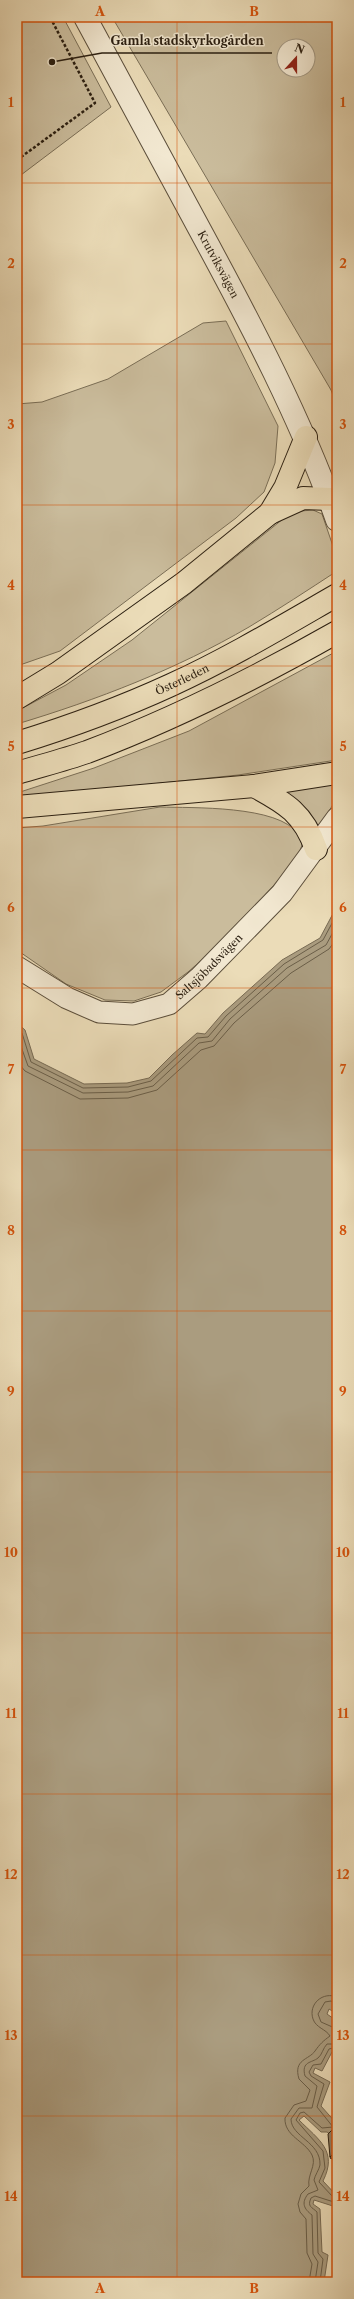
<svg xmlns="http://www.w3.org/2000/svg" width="354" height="2299" font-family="'Libre Caslon Text',serif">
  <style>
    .green { fill: #cabc9c; stroke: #7a6e56; fill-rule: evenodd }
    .water { fill: #aa9c7f; stroke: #776a53 }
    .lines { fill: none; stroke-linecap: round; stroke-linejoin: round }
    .shore { stroke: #6a5e48; stroke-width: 1 }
    .minor-casing { stroke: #5b4e3b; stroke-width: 23 }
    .tertiary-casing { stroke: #5b4e3b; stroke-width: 24 }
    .motorway-casing { stroke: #2b1f11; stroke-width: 24 }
    .path { stroke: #2b1f11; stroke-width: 2.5; stroke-dasharray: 3 2; stroke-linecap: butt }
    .minor { stroke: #f2e8d1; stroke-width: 21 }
    .tertiary { stroke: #f2e8d1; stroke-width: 22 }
    .motorway { stroke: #ebdcb8; stroke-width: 22 }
    .wall { fill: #7b6f59; stroke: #2b1f11 }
    .building { fill: #8f8168; stroke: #2b1f11 }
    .grid { fill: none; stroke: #d5530c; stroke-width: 1; stroke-opacity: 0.55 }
    .labels { text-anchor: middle; stroke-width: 3; stroke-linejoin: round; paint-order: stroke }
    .street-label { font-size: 11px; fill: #2b1f11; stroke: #f2e8d1 }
    .leader { fill: none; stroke: #2b1f11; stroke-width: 1.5 }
    .callout-dot { fill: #2b1f11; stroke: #f2e8d1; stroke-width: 1.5 }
    .callout-label { font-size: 12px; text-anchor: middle; font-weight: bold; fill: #2b1f11; stroke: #f2e8d1; stroke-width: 3; stroke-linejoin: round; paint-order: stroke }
    .neatline { fill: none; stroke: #d5530c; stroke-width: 1.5 }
    .grid-label { font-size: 13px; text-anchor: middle; font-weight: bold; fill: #d5530c }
  </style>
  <rect width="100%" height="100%" fill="#ebdcb8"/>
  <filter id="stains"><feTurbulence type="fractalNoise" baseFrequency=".005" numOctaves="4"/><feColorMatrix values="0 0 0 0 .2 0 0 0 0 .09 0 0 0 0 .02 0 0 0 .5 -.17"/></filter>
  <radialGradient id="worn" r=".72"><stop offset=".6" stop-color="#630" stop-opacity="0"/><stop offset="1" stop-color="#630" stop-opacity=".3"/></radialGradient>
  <g class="green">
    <polygon points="17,17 63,17 111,107 17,178"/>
    <path d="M112,17h225v389l-6,-16zM284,46h24v24h-24z"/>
    <polygon points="226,321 278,426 275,463 264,492 236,518 60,651 17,666 17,404 42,402 108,379 203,323"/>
    <path d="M313,510l9,4 15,44v13c-29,19 -58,38 -88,56 -72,42 -152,73 -232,97v-13l49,-26 66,-45 151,-121 18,-8z"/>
    <polygon points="337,651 337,760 238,775 17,798 17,793 94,768 189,731"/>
    <path d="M337,784v14l-19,31c-7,-18 -18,-27 -34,-38z"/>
    <path d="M160,807c31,1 119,-2 138,27 2,3 3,8 4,11l-5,14 -71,80 -38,33 -27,20 -27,9 -29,-1 -39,-16 -49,-34v-122l26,-2z"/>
  </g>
  <path class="water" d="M337,906v1108l-8,-5 -2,5 10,7v34l-5,-3 -10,19 -7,-3 -2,5 17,9 -9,24 16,18v5l-6,6 -4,-3h-6l-17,-16 -5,4c20,20 39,31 24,61l14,15 -1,11 -22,-7 -1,4 7,5 2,43 6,3 -4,27h-307v-1259l8,7 9,29 50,25 43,-1 22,-5 23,-23 25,-22 8,1 18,-21 59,-53 38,-22z"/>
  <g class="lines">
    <g class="shore">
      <polyline points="17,1029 22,1033 31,1062 83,1088 128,1087 151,1081 197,1038 208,1037 226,1016 284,964 323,940 337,914"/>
      <polyline points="17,1035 28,1066 83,1093 128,1092 153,1086 199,1043 212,1041 230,1019 287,968 326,945 337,925"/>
      <polyline points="17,1055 20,1065 25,1071 80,1099 128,1098 157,1090 201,1050 214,1046 234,1023 291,973 329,949 337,938"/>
      <polyline points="337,2004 331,2001 325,2002 318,2014 321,2022 337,2029"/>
      <polyline points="337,2050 333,2048 329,2049 321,2064 313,2065 309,2072 311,2076 324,2084 317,2107 333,2127 322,2128 304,2112 300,2113 296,2120 323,2151 325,2168 319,2182 333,2197 337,2198"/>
      <path d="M309,2282l3,-18 -5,-11 -1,-34 -6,-7 -2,-8 3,-10 8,-8c-2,-11 8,-21 3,-31 -7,-14 -28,-19 -27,-37l9,-13 12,-4 4,-11 -11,-11c-6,-20 10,-19 16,-28 5,-7 8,-10 15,-15 -4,-7 -14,-8 -17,-17 -5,-15 10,-28 24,-22"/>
      <path d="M315,2282l3,-20 -5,-8 -1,-39c-8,-6 -11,-12 -4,-21l10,-4 -4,-10c1,-5 5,-10 6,-15 1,-23 -29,-28 -29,-46l8,-11h13l5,-22 -12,-10c-4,-15 7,-13 13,-18 4,-3 5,-10 9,-14h10"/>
      <path d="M320,2282l3,-23 -5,-6 -1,-41c-5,-5 -10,-5 -6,-14l4,-2 22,7"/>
    </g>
    <defs>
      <g id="minor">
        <path id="s1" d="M17,967l50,31 32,14 34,2 36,-10 30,-26 83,-85 55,-75"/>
      </g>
      <g id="tertiary">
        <path id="s2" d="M85,17c38,71 76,142 115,213 51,94 101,189 137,290"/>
      </g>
      <g id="motorway">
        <polyline points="270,513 285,488 306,437"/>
        <polyline points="17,698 58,673 184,583 270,513 303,498 330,499"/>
        <path id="s3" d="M17,743c52,-16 104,-35 154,-58 57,-26 112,-59 166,-90"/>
        <path d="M17,773c23,-7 47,-13 70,-21 87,-33 169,-74 250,-120"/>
        <path d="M254,786c32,17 50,28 62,63"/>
        <polyline points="17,807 254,786 337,773"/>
      </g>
    </defs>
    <use href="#minor" class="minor-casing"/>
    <use href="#tertiary" class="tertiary-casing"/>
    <use href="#motorway" class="motorway-casing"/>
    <polyline class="path" points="17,160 95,103 50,17"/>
    <use href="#minor" class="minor"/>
    <use href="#tertiary" class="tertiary"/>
    <use href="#motorway" class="motorway"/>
  </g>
  <polygon class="wall" points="337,2129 337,2154 331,2159 330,2157"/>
  <polygon class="building" points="335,2127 337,2129 337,2150 330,2157 328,2134"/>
  <path class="grid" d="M177,17v2265M17,183h320M17,344h320M17,505h320M17,666h320M17,827h320M17,988h320M17,1150h320M17,1311h320M17,1472h320M17,1633h320M17,1794h320M17,1955h320M17,2116h320"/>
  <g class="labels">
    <g class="street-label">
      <text dy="4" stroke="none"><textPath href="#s2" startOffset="281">Krutviksvägen</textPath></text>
      <text dy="4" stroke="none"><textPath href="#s3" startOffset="177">Österleden</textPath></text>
      <text dy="4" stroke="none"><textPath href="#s1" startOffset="220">Saltsjöbadsvägen</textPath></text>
    </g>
  </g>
  <path class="leader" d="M52 62L102 53H272"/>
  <circle class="callout-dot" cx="52" cy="62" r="4"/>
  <g class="callout-label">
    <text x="187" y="45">Gamla stadskyrkogården</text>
  </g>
  <rect width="354" height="2299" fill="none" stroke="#ebdcb8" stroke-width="44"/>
  <g transform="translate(296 58) rotate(21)"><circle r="19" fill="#f2e8d1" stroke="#a29884"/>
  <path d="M0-3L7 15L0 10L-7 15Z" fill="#8f2418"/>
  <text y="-6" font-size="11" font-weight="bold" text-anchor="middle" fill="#2b1f11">N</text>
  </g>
  <rect x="22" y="22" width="310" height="2255" class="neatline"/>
  <g class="grid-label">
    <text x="100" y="16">A</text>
    <text x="254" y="16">B</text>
    <text x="11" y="107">1</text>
    <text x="343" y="107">1</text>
    <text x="11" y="268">2</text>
    <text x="343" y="268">2</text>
    <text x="11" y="429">3</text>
    <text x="343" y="429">3</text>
    <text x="11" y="590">4</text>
    <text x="343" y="590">4</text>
    <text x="11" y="751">5</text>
    <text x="343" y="751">5</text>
    <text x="11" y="912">6</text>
    <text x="343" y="912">6</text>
    <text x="11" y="1074">7</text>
    <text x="343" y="1074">7</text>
    <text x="11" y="1235">8</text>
    <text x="343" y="1235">8</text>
    <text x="11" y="1396">9</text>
    <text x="343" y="1396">9</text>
    <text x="11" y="1557">10</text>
    <text x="343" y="1557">10</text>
    <text x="11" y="1718">11</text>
    <text x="343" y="1718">11</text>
    <text x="11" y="1879">12</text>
    <text x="343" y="1879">12</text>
    <text x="11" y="2040">13</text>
    <text x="343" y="2040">13</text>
    <text x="11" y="2201">14</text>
    <text x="343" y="2201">14</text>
    <text x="100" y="2293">A</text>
    <text x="254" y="2293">B</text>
  </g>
  <rect width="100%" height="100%" filter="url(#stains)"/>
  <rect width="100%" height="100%" fill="url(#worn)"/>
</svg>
